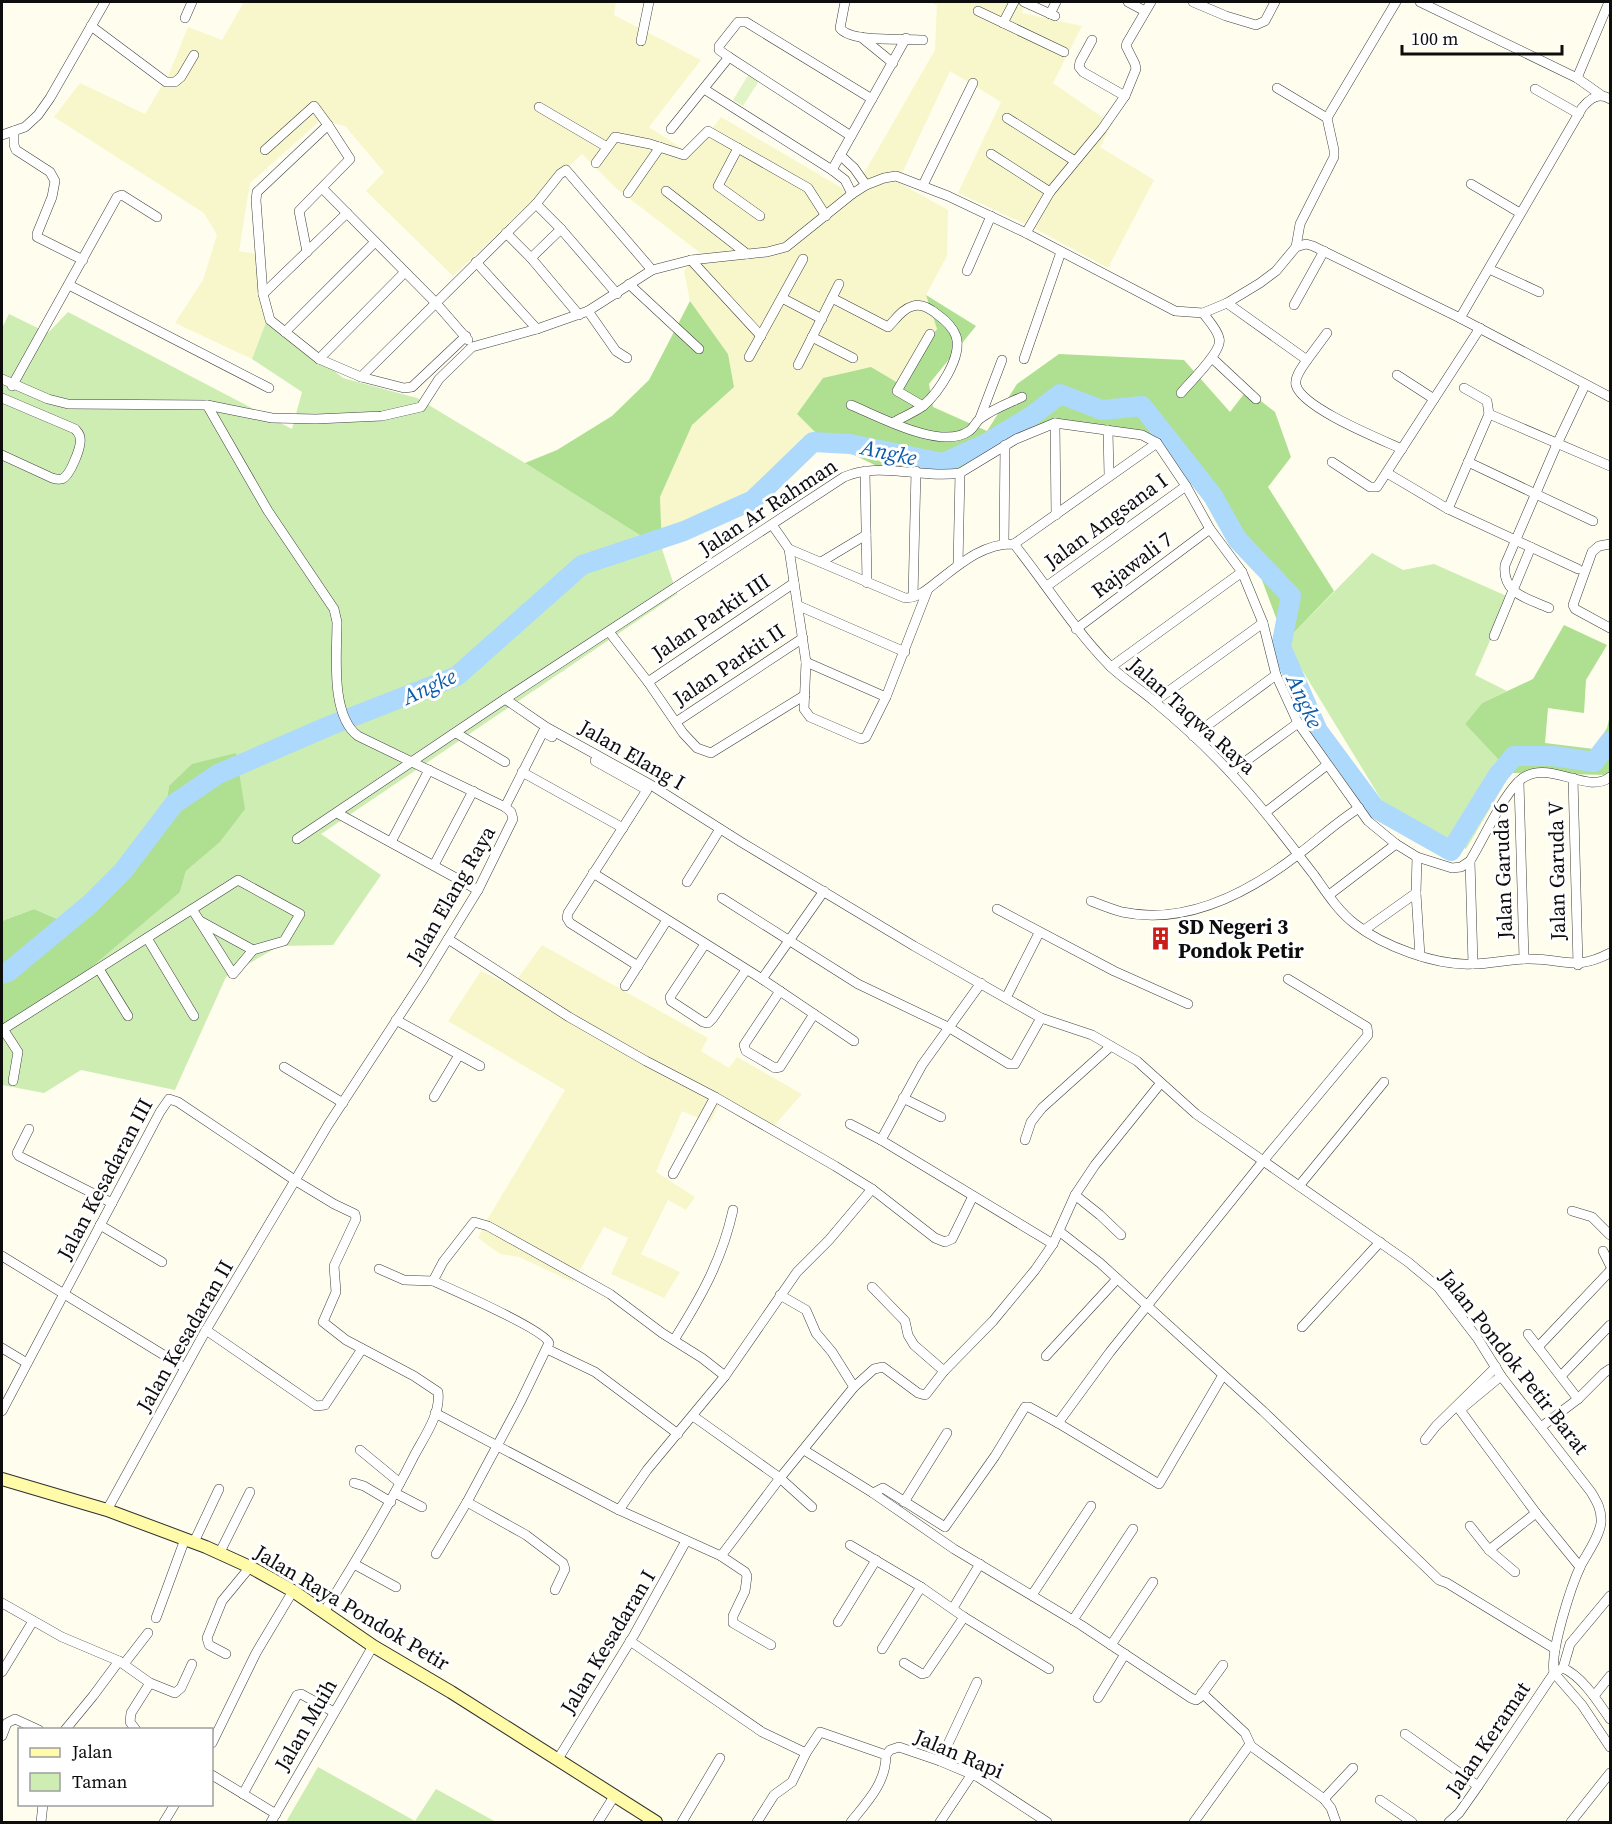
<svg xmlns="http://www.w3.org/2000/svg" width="1612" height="1824" font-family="'Source Serif 4',serif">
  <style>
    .farmland { fill: #f8f7cb }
    .green { fill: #ceedb3 }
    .forest { fill: #afe091 }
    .pitch { fill: #e1f4c6 }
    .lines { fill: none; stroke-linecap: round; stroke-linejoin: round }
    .river { stroke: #add9fc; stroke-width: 20 }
    .street-casing { stroke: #404040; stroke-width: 10 }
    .secondary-casing { stroke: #2f2f2f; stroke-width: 14 }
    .street { stroke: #fff; stroke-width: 9 }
    .secondary { stroke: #fffba9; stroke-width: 12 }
    .labels { text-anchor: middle; stroke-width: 6; stroke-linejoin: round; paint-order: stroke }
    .street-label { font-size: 21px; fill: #0d0d0d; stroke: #fff }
    .poi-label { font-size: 21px; font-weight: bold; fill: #0d0d0d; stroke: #fff; text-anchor: start }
    .water-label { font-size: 22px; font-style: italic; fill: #0b5aab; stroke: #fff }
  </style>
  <rect width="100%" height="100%" fill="#fffdee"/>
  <g class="farmland">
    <polygon points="244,2 616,2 614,15 701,60 649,127 692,155 721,117 852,194 935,50 937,5 929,2 1026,2 1022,13 1082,26 1053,83 1112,124 1100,147 1154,180 1108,268 1034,228 958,193 1001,102 950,71 898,182 948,210 947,256 926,295 937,329 898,383 797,414 823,440 758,502 662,549 660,497 692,425 734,387 728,354 690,301 684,271 699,252 617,189 582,154 453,276 366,191 384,172 345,126 321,120 250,183 239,251 263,255 268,317 252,359 175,323 203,280 217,235 204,213 54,117 80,83 145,114 169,74 188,27 222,40"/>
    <polygon points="542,945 708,1038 701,1051 729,1068 737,1057 802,1094 773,1127 723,1097 710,1123 682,1111 656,1172 695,1197 686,1210 668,1200 641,1254 680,1272 664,1298 611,1274 628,1238 604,1227 573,1282 519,1257 500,1254 478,1238 487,1220 565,1090 448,1021 481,971 512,986"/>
  </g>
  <g class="green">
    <polygon points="68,312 292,429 302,392 252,359 268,317 343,378 417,398 525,463 662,549 677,594 321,834 381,875 333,945 279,946 226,977 175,1090 81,1070 44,1093 2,1085 2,1032 180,892 186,871 219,843 169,786 161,836 115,891 74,926 34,909 2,921 2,328 9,314 48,333"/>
    <polygon points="1372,553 1403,570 1434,564 1509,597 1475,675 1507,691 1482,703 1465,724 1511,773 1466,849 1387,809 1285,642"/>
    <polygon points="318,1767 415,1821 436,1789 496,1822 286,1822"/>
  </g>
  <g class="forest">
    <polygon points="926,295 976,326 929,384 933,407 987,431 1017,384 1059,354 1184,360 1230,412 1247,390 1275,412 1291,457 1268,487 1334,591 1285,642 1259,572 1177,446 1144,436 1062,422 1024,438 987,462 949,470 881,468 823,440 797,414 823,378 871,367 898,383 937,329"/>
    <polygon points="690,301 728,354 734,387 692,425 660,497 662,549 525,463 557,450 612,416 649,380"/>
    <polygon points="1564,625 1607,645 1586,680 1584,713 1548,708 1545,743 1594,749 1607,728 1610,715 1610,774 1609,775 1511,773 1465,724 1482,703 1533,679"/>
    <polygon points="236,753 245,809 219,843 186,871 180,892 68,987 2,1032 2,921 34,909 74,926 115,891 161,836 169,786 192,764"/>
  </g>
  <polygon class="pitch" points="750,72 760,79 743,106 733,100"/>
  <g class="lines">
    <polyline class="river" points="2,974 8,972 90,904 123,871 174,804 218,774 329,726 457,676 582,565 684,531 753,500 813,442 850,444 943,463 987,443 1033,415 1060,394 1102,410 1142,406 1213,496 1237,539 1291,596 1281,647 1318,731 1375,808 1451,851 1498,775 1514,756 1553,756 1594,762 1610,741"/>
    <defs>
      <g id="street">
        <path d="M845,2l-5,26c10,15 65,10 83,12"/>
        <polyline points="1024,2 1055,16"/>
        <polyline points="1128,2 1145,11"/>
        <polyline points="1193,2 1226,16 1256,25 1265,21 1275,2"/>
        <polyline points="1420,2 1577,78 1601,95"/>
        <polyline points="978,11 1064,52"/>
        <polyline points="1050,14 1056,2"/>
        <polyline points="185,18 192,2"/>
        <polyline points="1003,23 1014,2"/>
        <polyline points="91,26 166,82 175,82 181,77 194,55"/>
        <polyline points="861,37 893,63"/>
        <polyline points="1092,40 1080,62 1079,67 1083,72 1125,96"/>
        <polyline points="641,41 649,2"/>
        <polyline points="1577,78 1609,2"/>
        <polyline points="1277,88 1327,118 1334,150 1334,157 1300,224 1296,247"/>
        <polyline points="704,89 832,170 845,180 852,194"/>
        <polyline points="1535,89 1579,114"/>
        <polyline points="539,107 607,147"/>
        <polyline points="1007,118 1075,161"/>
        <polyline points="1327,118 1396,2"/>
        <polyline points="671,129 729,57"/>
        <polyline points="14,131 14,145 16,150 50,172 55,181 52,197 37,234 37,237 83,260"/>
        <polyline points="2,135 25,127 38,115 50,98 105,2"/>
        <polyline points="851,136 729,57 719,50 719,46 738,22 746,22 872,99"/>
        <polyline points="738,148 718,186 760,216"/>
        <polyline points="265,150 314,106 328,125"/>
        <polyline points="991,154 1050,192"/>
        <polyline points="840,155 854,168 866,185"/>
        <polyline points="596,163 615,137 650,144 684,155 708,131 808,188 826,216"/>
        <polyline points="832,170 906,38"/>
        <polyline points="1471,184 1520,213"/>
        <polyline points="923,185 973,83"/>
        <polyline points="322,188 435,302 468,340"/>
        <polyline points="666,191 747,254"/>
        <polyline points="628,193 660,147"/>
        <polyline points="536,204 561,229 617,294"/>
        <polyline points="506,233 531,258 579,315"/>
        <polyline points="1026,233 1050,192 1102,129 1125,96 1136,69 1135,64 1126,46 1127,43 1151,2"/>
        <polyline points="307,252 299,211 350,159 328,125 257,192 256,200 263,294 270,320 319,359 361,377 404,388 412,387 466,336"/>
        <polyline points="531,258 561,229"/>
        <polyline points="691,260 761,336"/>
        <polyline points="476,262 537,329"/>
        <polyline points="1489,269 1539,292"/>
        <polyline points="967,271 991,216"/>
        <polyline points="629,284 699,349"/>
        <polyline points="69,285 269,388"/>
        <polyline points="263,294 347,213"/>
        <polyline points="782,298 822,319"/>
        <path d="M832,298l56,29c8,-8 14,-18 25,-21 9,-3 18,3 25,9 7,5 15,13 18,21 7,21 -18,57 -33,70 -8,6 -20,11 -29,16"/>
        <path d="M1227,303l80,57c-4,6 -13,17 -11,25 6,23 84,54 106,64"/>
        <polyline points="1294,305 1324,251"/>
        <polyline points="588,311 616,351 627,358"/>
        <polyline points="1460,318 1610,397"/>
        <polyline points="285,332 375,242"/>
        <polyline points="812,337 853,358"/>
        <polyline points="749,357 803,259"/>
        <polyline points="1212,358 1256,399"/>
        <polyline points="319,359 405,272"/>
        <polyline points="1024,359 1061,252"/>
        <polyline points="1307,360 1327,333"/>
        <polyline points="798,365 839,284"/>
        <polyline points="1397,375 1434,399"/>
        <polyline points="361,377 536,204 560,174 566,170 652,270"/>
        <path d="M2,379l46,20 20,5 139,1 65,13 44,1 66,-3 39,-9 18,-28 33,-32 65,-18 51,-18 64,-41 39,-10 76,-8 19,-5 66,-53 14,-9 18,-7 12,-2 52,20 78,37 149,78 28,2 24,-10 33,-20 16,-12 20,-24 10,-3 7,2 147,72 122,-210c8,-10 17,-16 28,-9"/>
        <polyline points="12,386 117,197 122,195 157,217"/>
        <polyline points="1464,388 1487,401 1489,414 1610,466"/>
        <path d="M1181,393c8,-10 43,-43 38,-55 -2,-9 -11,-18 -16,-25"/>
        <path d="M2,398l73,31c3,4 5,5 5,9 2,8 -10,38 -18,41 -4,1 -7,0 -10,-1l-50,-23"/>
        <path d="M851,405c27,11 90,46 118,26 5,-3 7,-10 12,-13 12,-9 28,-15 41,-21"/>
        <polyline points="923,406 897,391 930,334"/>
        <polyline points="980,418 1002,360"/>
        <polyline points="1055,423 1056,515"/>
        <polyline points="1108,430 1109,476"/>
        <polyline points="1332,462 1370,487 1377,487 1480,328"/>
        <polyline points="1468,462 1593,521"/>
        <polyline points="865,471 867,583"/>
        <polyline points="1387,473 1448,509 1578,569"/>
        <polyline points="1448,509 1489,414"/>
        <path d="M773,526l16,23 116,49c13,0 23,-9 33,-17 23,-18 46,-38 76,-37 32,40 59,84 95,121 14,14 31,24 46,37 29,24 57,50 82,78 28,30 52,63 77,95 12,17 24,36 41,49 28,22 81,42 118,40 18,0 36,-5 54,-5 36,-1 47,13 83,-6"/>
        <polyline points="1004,544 1005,445"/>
        <polyline points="1014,544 1157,443"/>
        <polyline points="1610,544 1599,546 1592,552 1573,605 1575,609 1610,628"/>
        <polyline points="789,549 806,662 804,709 810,717 861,739 866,737 886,697 928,589"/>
        <polyline points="821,562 866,535"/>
        <polyline points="958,565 960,473"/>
        <polyline points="1047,586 1186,486"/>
        <polyline points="913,597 916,471"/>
        <polyline points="799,606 905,652"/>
        <path d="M1549,608c-22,-10 -47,-14 -44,-43l52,-121 28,-59"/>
        <polyline points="1076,629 1210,529"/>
        <polyline points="610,633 648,682 683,733 697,748 711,753 805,695"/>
        <polyline points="1494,636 1531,547"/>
        <polyline points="806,662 886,697"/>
        <polyline points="1111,667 1242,572"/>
        <polyline points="648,682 794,583"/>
        <path d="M505,699l41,28 105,58 90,57 173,104 127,72 51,17 45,26 59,53 212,148 30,25 40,52 23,37 90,116c6,10 11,18 10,31 -2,14 -13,29 -20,42 -10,21 -31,86 -27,108"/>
        <polyline points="1155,701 1263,623"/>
        <polyline points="676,722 803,638"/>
        <polyline points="456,733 505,762"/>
        <polyline points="1193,736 1276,675"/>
        <polyline points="595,761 647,790 568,913 567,918 570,923 638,966"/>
        <polyline points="522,772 623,828"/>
        <polyline points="1231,772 1298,723"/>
        <polyline points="1573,778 1578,965"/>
        <polyline points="1519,782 1524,959"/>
        <polyline points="505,807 543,732 552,737"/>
        <polyline points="1266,812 1327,765"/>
        <polyline points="337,813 478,890"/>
        <path d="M297,839l208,-140 339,-222c37,-16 78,2 116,-4l56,-34 39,-16 87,12 15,8 29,43 24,43 32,43 21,51 13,52 22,48 70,98 28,23 21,13 35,11 9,-1 9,-6c14,-23 30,-60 48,-79 27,-27 69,14 92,-5"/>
        <polyline points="391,842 429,770"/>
        <polyline points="1417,857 1416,893 1420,956"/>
        <polyline points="1470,861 1473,964"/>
        <polyline points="434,865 473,791"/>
        <polyline points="593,873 762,979 854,1041"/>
        <polyline points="687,882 720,829"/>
        <polyline points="1329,895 1396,844"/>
        <polyline points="722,898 858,984 948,1027 1009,1064 1015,1064 1041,1018"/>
        <path d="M1091,901c10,4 20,8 31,11 65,14 128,-20 178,-59 20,-15 38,-32 59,-45"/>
        <polyline points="997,909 1114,971 1188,1004"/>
        <polyline points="200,921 253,950"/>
        <polyline points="1364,930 1416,893"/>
        <polyline points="147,938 194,1016"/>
        <polyline points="448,939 569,1017 646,1061 715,1097 835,1166 872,1189 935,1238 945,1242 952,1239 973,1196"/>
        <polyline points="705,944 670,997 671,1001 703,1022 708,1023 713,1018 746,970"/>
        <polyline points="99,969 128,1016"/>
        <polyline points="762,979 824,891"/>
        <polyline points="625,986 667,920"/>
        <polyline points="780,991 744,1045 746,1051 775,1068 780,1067 814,1014"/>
        <polyline points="1006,998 1039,933"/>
        <polyline points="396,1020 480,1066"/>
        <polyline points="3,1029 18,1052 13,1081"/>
        <polyline points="2,1030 238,880 300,914 284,941 253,950 233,974 192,909"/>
        <polyline points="284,1067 343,1103"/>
        <polyline points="434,1097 459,1055"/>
        <polyline points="903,1098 941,1117"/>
        <polyline points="850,1124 881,1140 1053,1244"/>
        <polyline points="29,1129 17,1153 19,1156 112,1203"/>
        <polyline points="881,1140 922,1065 981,983"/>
        <polyline points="1025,1140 1031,1122 1042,1108 1111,1046"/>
        <polyline points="673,1174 715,1097"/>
        <polyline points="1299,1186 1384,1082"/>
        <polyline points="1075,1195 1100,1215 1121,1235"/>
        <polyline points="1572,1211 1592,1217 1610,1235"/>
        <polyline points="100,1225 162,1262"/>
        <polyline points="1059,1231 1100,1263 1263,1411 1439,1580 1447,1583 1555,1649"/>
        <polyline points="1603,1251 1610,1265"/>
        <polyline points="2,1256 185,1368"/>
        <polyline points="379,1269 404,1280 433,1281"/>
        <polyline points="872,1287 905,1321 908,1335 914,1345 944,1371"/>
        <polyline points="780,1295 806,1310 816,1333 832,1352 854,1387"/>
        <polyline points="1302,1327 1380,1242"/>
        <polyline points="206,1330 316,1406 325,1405 362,1349"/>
        <polyline points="1528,1334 1578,1399"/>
        <path d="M674,1340c27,-43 48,-80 59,-130"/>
        <polyline points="1538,1347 1610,1271"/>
        <polyline points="2,1348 27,1363"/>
        <polyline points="547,1349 595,1372 678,1434"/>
        <polyline points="1046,1356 1117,1279"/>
        <polyline points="1501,1376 1460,1410 1536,1513 1580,1567"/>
        <polyline points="1561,1376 1610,1325"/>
        <path d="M2,1411l158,-299 9,-13 9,3 118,79 38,23 21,10 1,5 -22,47 2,26 -13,30 23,18 68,36 24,16c3,22 -14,45 -24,64 -27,54 -58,105 -90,156"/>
        <polyline points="435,1413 619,1510 721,1556 745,1572 747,1576 745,1591 733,1616 733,1623 771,1645"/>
        <polyline points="693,1416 780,1478 812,1507"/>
        <polyline points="1058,1423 1159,1484 1223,1375"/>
        <polyline points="1541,1427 1578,1399 1604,1373 1610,1369"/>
        <polyline points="1425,1440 1436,1426 1496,1367"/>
        <polyline points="360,1450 400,1483"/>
        <polyline points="804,1450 873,1493 954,1549 1081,1625 1191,1698 1196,1700 1199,1698 1223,1665"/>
        <polyline points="354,1483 364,1486 391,1502"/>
        <polyline points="395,1493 422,1507"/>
        <polyline points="873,1493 883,1488 945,1527 995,1456 1025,1407 1029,1407 1058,1423 1110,1352 1264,1160 1368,1035 1367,1027 1288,979"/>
        <polyline points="467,1502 526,1535 563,1563 565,1569 555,1590"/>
        <polyline points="904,1502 947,1433"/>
        <path d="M107,1510l99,-180 122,-205 96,-147 54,-88 35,-71 -2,-7 -6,-5 -147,-71c-28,-21 -21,-82 -21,-114l-3,-13 -66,-98 -61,-106"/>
        <polyline points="619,1510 647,1470 725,1376 797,1272 829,1240 872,1189"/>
        <polyline points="1470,1526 1489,1550 1515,1572"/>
        <polyline points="194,1542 219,1489"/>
        <polyline points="850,1545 921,1587 964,1617 1049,1669"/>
        <polyline points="1489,1550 1536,1513"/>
        <polyline points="220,1552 250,1492"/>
        <path d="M436,1554l31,-52 53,-99 29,-60c-4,-13 -98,-54 -116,-62l10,-19 31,-40 14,4 122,68 52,39 40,25 23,18"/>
        <polyline points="721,1556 780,1478 854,1387 874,1369 883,1367 918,1393 925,1395 927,1393 944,1371 993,1321 1035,1270 1053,1244 1075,1195 1095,1165 1160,1084"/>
        <polyline points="354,1564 396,1587"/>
        <polyline points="1032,1595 1091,1506"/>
        <polyline points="2,1603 62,1637 119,1661 150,1683 175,1693 181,1688 192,1664"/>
        <polyline points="953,1608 980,1564"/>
        <polyline points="156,1618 185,1539"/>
        <polyline points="1073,1620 1133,1529"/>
        <polyline points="838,1622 876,1560"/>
        <polyline points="630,1641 762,1732 806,1753"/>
        <polyline points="1111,1645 1153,1582"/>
        <polyline points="882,1649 921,1587"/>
        <polyline points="226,1654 209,1645 207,1638 222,1601 250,1567"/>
        <polyline points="904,1663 922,1674 926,1673 964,1617"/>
        <polyline points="124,1664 148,1633"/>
        <path d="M1563,1668c20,9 35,34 47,51"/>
        <polyline points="2,1672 33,1621"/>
        <polyline points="1554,1673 1582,1705 1610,1747"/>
        <polyline points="1202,1693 1245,1733 1251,1746"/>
        <polyline points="1594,1696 1610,1676"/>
        <polyline points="1098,1698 1125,1654"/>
        <polyline points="65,1730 93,1696 119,1661"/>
        <polyline points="136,1730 130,1722 131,1713 150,1683"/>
        <polyline points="1405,1734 1478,1786"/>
        <polyline points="2,1736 7,1723 15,1719 39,1730"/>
        <polyline points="212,1743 256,1653 293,1591"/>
        <polyline points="1251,1746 1324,1799 1331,1808 1336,1822"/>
        <polyline points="886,1755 890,1750 899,1747 940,1761 978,1777 1047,1822"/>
        <polyline points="558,1759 634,1635 686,1541"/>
        <polyline points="940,1761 977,1682"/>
        <polyline points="212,1775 276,1814"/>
        <polyline points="243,1794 297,1695 301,1694 334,1712"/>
        <polyline points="1324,1799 1353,1768"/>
        <polyline points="1380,1800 1412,1822"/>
        <polyline points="41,1822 43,1804"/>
        <polyline points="164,1822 175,1804"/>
        <polyline points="271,1822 373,1646"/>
        <polyline points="598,1822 615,1795"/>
        <polyline points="682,1822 720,1758"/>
        <path d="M757,1822l17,-27 18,-13 14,-29 14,-21 66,23c0,28 -19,47 -35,67"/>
        <polyline points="940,1822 972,1774"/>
        <polyline points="1194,1822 1248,1747 1251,1746"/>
        <polyline points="1449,1822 1459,1813 1478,1786 1554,1673 1563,1668 1570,1644 1610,1596"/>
        <polyline points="1571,1822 1610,1773"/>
      </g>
      <polyline id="secondary" points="2,1479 107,1510 206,1547 250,1567 293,1591 373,1646 451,1692 656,1822"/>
    </defs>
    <use href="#street" class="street-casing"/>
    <use href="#secondary" class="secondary-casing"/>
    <use href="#street" class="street"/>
    <use href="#secondary" class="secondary"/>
  </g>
  <defs>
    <symbol id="building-bare" viewBox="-9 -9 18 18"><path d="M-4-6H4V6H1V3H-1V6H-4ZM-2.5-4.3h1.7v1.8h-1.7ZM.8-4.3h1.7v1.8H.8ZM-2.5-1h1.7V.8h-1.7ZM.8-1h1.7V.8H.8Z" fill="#ca1c18" stroke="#fff" stroke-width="2.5" paint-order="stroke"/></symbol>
  </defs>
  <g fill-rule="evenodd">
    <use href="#building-bare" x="1144" y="922" width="33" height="33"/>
  </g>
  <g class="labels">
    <g class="street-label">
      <text transform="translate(768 507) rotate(-33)" y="7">Jalan Ar Rahman</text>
      <text transform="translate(1106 521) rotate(-36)" y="7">Jalan Angsana I</text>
      <text transform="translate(1132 565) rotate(-37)" y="7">Rajawali 7</text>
      <text transform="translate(711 617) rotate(-34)" y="7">Jalan Parkit III</text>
      <text transform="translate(729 665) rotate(-34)" y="7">Jalan Parkit II</text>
      <text transform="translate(1192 716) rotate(42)" y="7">Jalan Taqwa Raya</text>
      <text transform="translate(632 755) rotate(30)" y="7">Jalan Elang I</text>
      <text transform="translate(1503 871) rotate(-92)" y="7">Jalan Garuda 6</text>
      <text transform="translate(1557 871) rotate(-91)" y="7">Jalan Garuda V</text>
      <text transform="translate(451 895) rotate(-60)" y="7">Jalan Elang Raya</text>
      <text transform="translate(105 1179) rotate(-62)" y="7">Jalan Kesadaran III</text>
      <text transform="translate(185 1336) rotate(-60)" y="7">Jalan Kesadaran II</text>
      <text transform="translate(1514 1362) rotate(52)" y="7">Jalan Pondok Petir Barat</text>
      <text transform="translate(352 1608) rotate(31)" y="7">Jalan Raya Pondok Petir</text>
      <text transform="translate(608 1642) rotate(-59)" y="7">Jalan Kesadaran I</text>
      <text transform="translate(306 1725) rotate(-60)" y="7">Jalan Muih</text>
      <text transform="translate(1488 1739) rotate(-56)" y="7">Jalan Keramat</text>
      <text transform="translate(959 1754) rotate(23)" y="7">Jalan Rapi</text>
    </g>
    <g class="poi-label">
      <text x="1178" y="934">SD Negeri 3<tspan x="1178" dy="24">Pondok Petir</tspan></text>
    </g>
    <g class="water-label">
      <text transform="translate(889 452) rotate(12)" y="8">Angke</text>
      <text transform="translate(429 686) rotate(-25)" y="8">Angke</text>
      <text transform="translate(1305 701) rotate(65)" y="8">Angke</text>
    </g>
  </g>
  <rect width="1612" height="1824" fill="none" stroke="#0d0d0d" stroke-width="6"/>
  <rect x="18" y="1728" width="195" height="78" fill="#ffffff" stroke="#9e9e9e" stroke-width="1.5"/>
  <rect x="30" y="1748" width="30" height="9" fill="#fffba9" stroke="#9e9e9e" stroke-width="1.5"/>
  <text x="72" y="1758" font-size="18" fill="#0d0d0d">Jalan</text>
  <rect x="30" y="1773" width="30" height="18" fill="#ceedb3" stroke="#9e9e9e" stroke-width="1.5"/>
  <text x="72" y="1788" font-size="18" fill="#0d0d0d">Taman</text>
  <path d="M1402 45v9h160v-9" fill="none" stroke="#0d0d0d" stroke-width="3"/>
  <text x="1411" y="45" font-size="18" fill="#0d0d0d" stroke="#ffffff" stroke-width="4.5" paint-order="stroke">100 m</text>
</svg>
